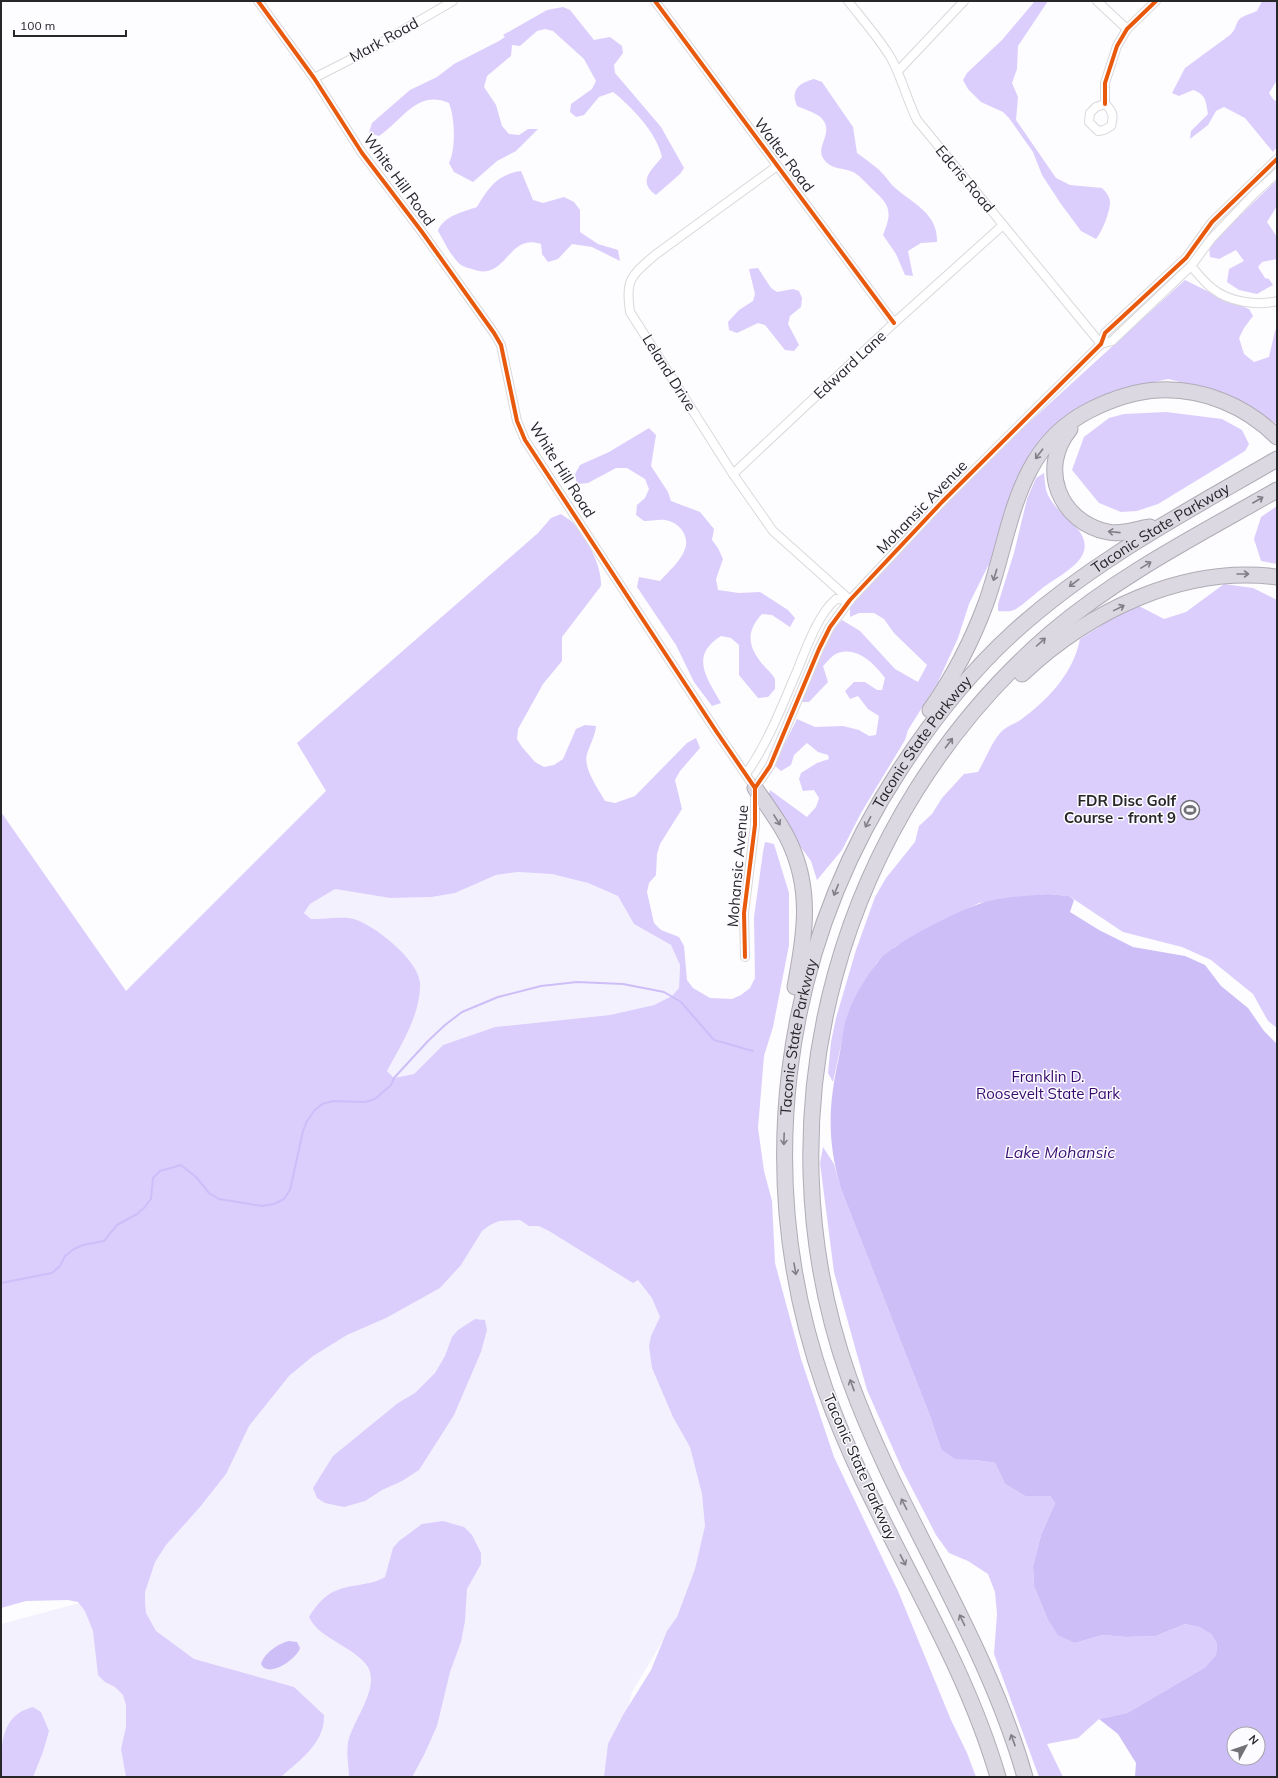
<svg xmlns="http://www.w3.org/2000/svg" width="1278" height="1778" font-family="Mulish,sans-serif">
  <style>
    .green { fill: #f4f1fe }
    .forest { fill: #dbcefd; fill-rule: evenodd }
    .water { fill: #cdbef8; fill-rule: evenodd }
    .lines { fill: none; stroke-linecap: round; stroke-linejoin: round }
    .stream { stroke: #cdbef8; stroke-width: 2 }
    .minor-casing { stroke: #d9d8db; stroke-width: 10 }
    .motorway-casing { stroke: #afacb6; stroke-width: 17 }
    .minor { stroke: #fff; stroke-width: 8 }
    .motorway { stroke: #dbd8e1; stroke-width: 15 }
    .cycleway-casing { stroke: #fcfbff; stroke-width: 6 }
    .cycleway { stroke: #e8590c; stroke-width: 4 }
    .oneway { stroke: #817f85 }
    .labels { text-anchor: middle; stroke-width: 3; stroke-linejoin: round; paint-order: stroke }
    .street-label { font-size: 15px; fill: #272629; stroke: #fcfbff }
    .poi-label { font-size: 15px; font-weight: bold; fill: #272629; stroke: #fcfbff; text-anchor: end }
    .park-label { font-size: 15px; fill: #36096c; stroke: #fcfbff }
    .water-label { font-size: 16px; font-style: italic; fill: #3d1475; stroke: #fcfbff }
  </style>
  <rect width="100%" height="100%" fill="#fdfcfe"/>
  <g class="green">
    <path d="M518,872l34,2 36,9 30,13 16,28 37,21 9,20 -1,23 -6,8 -19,9 -44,10 -115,12 -52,18 -29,29 -20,4 -7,-7c16,-30 29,-55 33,-89l-67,-63h-42l-7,-6 6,-9 25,-15 55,9 42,-1 23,-4 41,-18z"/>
    <polygon points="500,1213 559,1223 651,1279 727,1509 677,1617 632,1692 613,1770 616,1777 1,1777 1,1624 91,1600 238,1404"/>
  </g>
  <g class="forest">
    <path d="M1035,1h13l-30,45 -1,23 -5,14 6,14 -2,23 40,58 14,7 32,3c3,3 8,8 8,14 0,10 -8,30 -14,37l-15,-8 -20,-27 -19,-29 -9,-23 -24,-34 -6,-6 -22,-10 -13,-13 -5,-9 4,-7 35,-33z"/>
    <path d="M1262,1h15v79l-8,13 4,6 4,3v45l-4,5 -28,-34 -21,-11 -8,4 -8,14 -18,14 1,-8 17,-17c-2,-12 -2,-20 -15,-24l-14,6 -7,-3 13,-25 45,-33c5,-5 5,-7 7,-12 2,-7 14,-9 20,-12z"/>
    <path d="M563,7l7,3 24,30 16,-3 12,9 1,7 -9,12 1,8 46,54 23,41 -4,6 -24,21c-19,-14 -5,-24 6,-38 -5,-24 -31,-51 -49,-65l-14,5 -15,18 -8,2 -6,-5 1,-8 21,-15 4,-8 -12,-22 -31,-28 -8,-2 -8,2 -17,15 -8,-1 -1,11 -24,20 -3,11 12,18 6,21 7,8 10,1 9,-6h10l-22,22 -19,10 -24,21 -19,-10 -5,-9c7,-15 6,-44 0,-60 -32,-14 -47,18 -70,33l-10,-3 3,-10 38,-33 27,-13 17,-13 45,-23 6,-4 -2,-2 44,-25z"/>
    <path d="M814,79l8,3 31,45 4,26c9,7 19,13 26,21 4,4 7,9 10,12 18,17 45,26 44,56l-16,1 -13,8 5,25 -8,-1 -9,-21 -13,-19c10,-24 7,-30 -12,-47 -5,-5 -10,-11 -16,-15 -10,-6 -24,-2 -32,-15 -8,-12 14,-28 -4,-42 -6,-4 -15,-7 -22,-10 -7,-16 2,-23 17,-27z"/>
    <path d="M521,171l12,29 10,3 21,-6 10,5 6,8v22l18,12 20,6 2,11 -28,-14 -20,-3 -14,15 -10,3 -6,-8 -1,-10c-34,-12 -34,39 -69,25 -3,-1 -8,-2 -11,-4 -10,-8 -17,-24 -23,-34 5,-15 25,-19 39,-24 11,-19 21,-33 44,-36z"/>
    <polygon points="1277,180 1277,206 1267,222 1277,237 1277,259 1262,262 1258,267 1265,278 1269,279 1273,285 1257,294 1239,290 1227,282 1229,269 1244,261 1236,250 1219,259 1210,257 1209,245"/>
    <polygon points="758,268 771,288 777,292 793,289 799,291 802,298 801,307 790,316 788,324 799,345 794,351 785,350 765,325 758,323 737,333 729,330 728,322 739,310 753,301 755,294 749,269"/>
    <path d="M1185,280l32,16 32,13 4,7 -9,12 -5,10 5,16 10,8 15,-5 6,-26 2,-4v97l-52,-31 -57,-14 -45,10 -79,53 -48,120 -8,4 -19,38 -11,34 -20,44 -30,48 -3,10 -44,73 -19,37 -25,30 -6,-19 -44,-60 3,-11 37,27 9,-10 3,-9 -5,-8 -11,1 -4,-12 2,-6 16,-10 12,-4 -1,-4 -10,-3 -11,-9 -13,12 -3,10 -10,6 -7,-6 23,-46 18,8 28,-1 16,4 10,6 7,-1 3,-19 -11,-7 -10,-13 -8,3 -5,-8 9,-9h11l12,8h5l3,-12c-10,-14 -28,-32 -47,-25 -6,2 -11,9 -15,13l5,16 -19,20h-7l3,-14 24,-55 13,-13 18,11 35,38 23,13 9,-17 -33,-32 -10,-14 -10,-6h-15l-9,4v-10l45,-53 108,-108z"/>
    <polygon points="1166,412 1222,419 1242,430 1249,444 1245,451 1158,504 1137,511 1121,512 1099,503 1072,470 1084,437 1109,418 1124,414"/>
    <path d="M649,428l7,7 -5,31 17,26 3,9 29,11 14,17 -2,11 6,8 5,11 -7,20 2,11 21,3 21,-1 28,18 7,8 -5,9 -18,-12 -10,-1c-18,19 -13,35 3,53 3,3 8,8 10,12 0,3 0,7 0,10l-7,8 -10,1 -19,-23v-30l-8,-7 -10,-2c-32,20 -14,42 0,67l-9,3 -18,-24 -18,-37 -39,-58 2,-10 21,4c8,-9 21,-20 25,-32 5,-13 -6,-27 -20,-29 -6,-1 -14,1 -21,1l-8,-6 1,-10 8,-7 4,-9 -4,-10 -18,-11h-11l-28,15 -11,1 -2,-10 5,-9 29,-13z"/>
    <path d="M1044,473c1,8 1,18 5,24 7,13 18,19 27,30 24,27 -7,43 -28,57 -8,5 -28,24 -34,26 -4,2 -11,1 -16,1v-7l16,-51 13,-54 9,-21z"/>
    <polygon points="1277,506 1277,564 1261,561 1254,539 1261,517"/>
    <path d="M561,514c3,3 9,5 12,9 14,15 29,43 28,63l-39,51v24l-19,23 -25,45 -1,10 5,8 13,15 9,5 10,-2 9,-6 13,-30 9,-4 11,1c-1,11 -6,18 -9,28 -4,15 11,34 18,47l10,2 20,-7 52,-53 9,-5 4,10 -20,23 -5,9 7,29 -22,35 -3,10 -1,21 -7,8 -2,9 7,31 7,7 18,7 5,9 3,34 6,8 17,10 22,1 9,-4 9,-7 5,-10 -1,-61 9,-65 2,-10 9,2 15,49v52l-16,82 -9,29 -6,72 6,43 8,30 3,62 26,96 33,98 64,134 53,129 16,33 9,24h-372l4,-33 15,-29 28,-45 16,-39 10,-14 18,-48 10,-43 -3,-32 -12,-47 -17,-30 -21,-49 -3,-22 2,-10 9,-19 -8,-19 -14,-18 -5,3 -84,-52 -10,-5h-10l-9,-6 -21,1 -9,4 -8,6 -21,34 -21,23 -54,30 -39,17 -34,21 -24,20 -40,50 -23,48 -26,33 -34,38 -11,17 -10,30v10l1,11 10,18 38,28 100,28 30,28c1,28 -24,45 -43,62h-155l-5,-28 5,-22v-22l-3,-10 -8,-8 -10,-5 -7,-7 -5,-44 -8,-20 -7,-9 -10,-2 -42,1 -25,7v-796l125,179 200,-200 -29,-48 241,-210 13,-15zM518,872l34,2 36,9 30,13 16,28 37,21 9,20 -1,23 -7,8 -18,9 -44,10 -115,12 -52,18 -29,29 -20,4 -7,-7c14,-26 34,-57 33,-88 -1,-23 -46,-58 -66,-64 -10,-3 -31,0 -43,0l-7,-6 6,-9 25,-15 55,9 42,-1 23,-4 41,-18z"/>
    <path d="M1224,584l29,4 24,12v428l-9,-7 -15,-27 -42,-34 -29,-13 -59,-15 -54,-36 -21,-2 -34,4 -35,5 -43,21 -40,22 -18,15 -16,24 -14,28 -15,69 -5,-9 3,-31 5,-24 20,-68 19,-53 11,-19 29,-36 4,-16 13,-12 10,-16 22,-24 14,-2c7,-12 15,-33 25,-42 5,-4 11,-6 16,-9 29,-21 54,-47 61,-82l55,-35 29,15 22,-7z"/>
    <polygon points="823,1147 834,1164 841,1189 930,1416 941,1449 976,1460 995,1463 1005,1484 1025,1496 1050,1496 1055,1503 1041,1535 1033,1566 1034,1586 1047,1618 1075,1643 1103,1635 1126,1637 1156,1636 1185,1624 1199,1627 1211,1634 1217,1644 1216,1655 1204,1668 1127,1713 1099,1719 1078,1738 1047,1744 1063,1777 1039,1777 994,1654 997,1614 995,1592 988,1574 968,1561 949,1553 936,1535 902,1469 867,1390 834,1272 820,1163"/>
    <polygon points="475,1319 485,1320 487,1330 481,1352 454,1415 419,1470 402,1481 382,1490 365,1501 344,1507 325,1503 317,1498 313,1488 333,1456 398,1403 415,1393 435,1373 445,1356 452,1337 458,1330"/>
    <path d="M443,1521l21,6 8,8 9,18v11l-14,25 -2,32 -4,21 -11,30 -13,54 -13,29 -12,22h-63c0,-11 -3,-23 -1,-34 4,-23 36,-58 17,-80 -17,-19 -46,-25 -56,-46 14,-22 23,-28 50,-32 10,-2 18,-3 26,-8l8,-29 6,-7 23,-17z"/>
    <path d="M33,1707l8,5 8,19 -6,21 -10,25h-32c0,-31 -1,-62 32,-70z"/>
  </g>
  <g class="water">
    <path d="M1048,894l21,2 5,4 -4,12 29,18 34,17 52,9 20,9 16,21 27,22 16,23 13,13v733h-142l1,-14 -18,-29 -19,-15 28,-6 77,-45 12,-13 1,-11 -6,-10 -12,-7 -14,-3 -29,12 -30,1 -23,-2 -28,8 -17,-8 -11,-17 -13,-32 -1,-20 8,-31 14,-32 -5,-7h-25l-20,-12 -10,-21 -19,-3 -21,-1 -14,-10 -11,-33 -89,-227c-14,-48 -13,-83 -2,-132 3,-14 4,-31 9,-44 7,-18 17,-35 29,-50 13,-19 79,-51 102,-59 18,-7 48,-8 69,-10zM1234,1734h24v24h-24z"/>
    <path d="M289,1641l8,1 3,6c-3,11 -32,31 -39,16 3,-11 18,-21 28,-23z"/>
  </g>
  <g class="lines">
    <polyline class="stream" points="1,1283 52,1273 60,1266 65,1256 74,1249 83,1245 104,1241 117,1225 137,1214 144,1208 151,1199 153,1178 160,1171 181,1165 196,1177 209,1193 219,1199 262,1206 274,1204 284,1199 290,1190 303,1131 307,1121 314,1111 322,1104 333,1101 365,1102 375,1099 391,1085 394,1078 428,1041 445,1025 462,1012 498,997 541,986 577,982 623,984 664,992 681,1002 714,1040 753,1051"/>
    <defs>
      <g id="minor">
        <polyline points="258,1 314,78 362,153 422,232 494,333 501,345 517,421 525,440 716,731 755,788"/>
        <polyline points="655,1 894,323"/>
        <path d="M848,1c14,18 31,37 43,57 11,20 16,42 26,62l184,224 11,-3 79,-75 20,-27 43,-45 23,-21"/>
        <polyline points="1097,1 1127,29"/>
        <polyline points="898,71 964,1"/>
        <polyline points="314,78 369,50 453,1"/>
        <polyline points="1105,104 1105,83 1117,46 1127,29 1156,1"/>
        <path d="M1105,104c8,7 9,12 6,22l-7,4 -6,1 -9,-9 1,-9 6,-6z"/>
        <path d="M777,166l-122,89c-24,21 -30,24 -25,57l103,162 40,57 77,69"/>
        <path d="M1191,266c7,8 14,17 22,23 16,13 45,17 64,12"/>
        <polyline points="733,474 894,323 1003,225"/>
        <path d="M746,774c22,-31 36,-68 51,-103 9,-22 21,-57 39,-72l14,1"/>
        <polyline points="745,957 744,913 755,825 755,788 770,766 819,649 830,627 850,600 942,502 1101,344 1105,333 1186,258 1212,222 1277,159"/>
      </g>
      <g id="motorway">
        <path d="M1070,429c-32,39 -11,93 38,103 15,3 27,-3 42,-5"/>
        <path d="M1022,674c67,-63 161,-109 255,-97"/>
        <path d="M930,710c24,-34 42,-69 56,-107 26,-72 27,-154 104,-193 22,-11 44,-19 69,-20 44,-2 87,16 118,47"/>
        <path d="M755,788c11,16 23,32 32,49 26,51 18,97 8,150"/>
        <path id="s1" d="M998,1777c-40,-137 -126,-254 -173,-388 -73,-208 -46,-433 74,-618 33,-51 70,-98 115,-139 78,-71 172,-120 263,-173"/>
        <path d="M1025,1777c-40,-141 -127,-262 -176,-399 -94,-265 -10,-562 202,-745 68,-58 149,-99 226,-143"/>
      </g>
    </defs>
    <use href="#minor" class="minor-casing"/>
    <use href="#motorway" class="motorway-casing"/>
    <use href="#minor" class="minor"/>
    <use href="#motorway" class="motorway"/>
    <defs>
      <g id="cycleway">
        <polyline points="258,1 314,78 362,153 422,232 494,333 501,345 517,421 525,440 716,731 755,788"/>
        <polyline points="655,1 894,323"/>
        <polyline points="1105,104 1105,83 1117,46 1127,29 1156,1"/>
        <polyline points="745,957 744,913 755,825 755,788 770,766 819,649 830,627 850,600 942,502 1101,344 1105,333 1186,258 1212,222 1277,159"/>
      </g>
    </defs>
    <use href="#cycleway" class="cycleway-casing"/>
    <use href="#cycleway" class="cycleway"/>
  </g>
  <defs><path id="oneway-shaft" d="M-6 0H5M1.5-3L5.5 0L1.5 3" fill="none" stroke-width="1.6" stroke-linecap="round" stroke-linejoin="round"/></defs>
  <g class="oneway">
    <use href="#oneway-shaft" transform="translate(1039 454) rotate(127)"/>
    <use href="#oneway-shaft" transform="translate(1258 500) rotate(-30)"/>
    <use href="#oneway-shaft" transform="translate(1114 532) rotate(-174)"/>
    <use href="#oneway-shaft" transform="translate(1146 565) rotate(-31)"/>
    <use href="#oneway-shaft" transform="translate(1243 574)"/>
    <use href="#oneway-shaft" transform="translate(995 575) rotate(107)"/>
    <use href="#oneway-shaft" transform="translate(1074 583) rotate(143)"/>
    <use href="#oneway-shaft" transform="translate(1119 608) rotate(-26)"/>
    <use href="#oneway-shaft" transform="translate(1041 642) rotate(-42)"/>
    <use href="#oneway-shaft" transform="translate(949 743) rotate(-53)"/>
    <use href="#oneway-shaft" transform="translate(777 820) rotate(58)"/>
    <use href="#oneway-shaft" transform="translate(868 822) rotate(117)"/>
    <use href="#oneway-shaft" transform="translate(836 890) rotate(112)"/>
    <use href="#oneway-shaft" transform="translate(784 1139) rotate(92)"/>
    <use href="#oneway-shaft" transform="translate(795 1269) rotate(80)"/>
    <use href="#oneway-shaft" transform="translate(852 1385) rotate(-110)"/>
    <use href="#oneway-shaft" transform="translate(904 1504) rotate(-117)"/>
    <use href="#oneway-shaft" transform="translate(903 1560) rotate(63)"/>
    <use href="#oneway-shaft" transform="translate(962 1620) rotate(-116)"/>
    <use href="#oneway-shaft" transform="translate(1013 1740) rotate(-110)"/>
  </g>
  <defs>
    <symbol id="stadium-ring" viewBox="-11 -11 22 22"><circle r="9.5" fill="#fcfbff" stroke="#727174" stroke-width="1.5"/><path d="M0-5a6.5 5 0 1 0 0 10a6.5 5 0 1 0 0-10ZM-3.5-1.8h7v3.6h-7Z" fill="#727174"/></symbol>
  </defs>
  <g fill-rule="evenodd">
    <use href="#stadium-ring" x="1179" y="799" width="22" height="22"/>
  </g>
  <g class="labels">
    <g class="street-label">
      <text transform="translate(384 40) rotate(-29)" y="5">Mark Road</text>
      <text transform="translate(784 155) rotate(53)" y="5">Walter Road</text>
      <text transform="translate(965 179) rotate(50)" y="5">Edcris Road</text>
      <text transform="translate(399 180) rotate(54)" y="5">White Hill Road</text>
      <text transform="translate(850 365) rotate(-43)" y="5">Edward Lane</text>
      <text transform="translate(669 373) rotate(58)" y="5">Leland Drive</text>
      <text transform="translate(562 470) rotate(58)" y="5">White Hill Road</text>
      <text transform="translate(922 507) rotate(-46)" y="5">Mohansic Avenue</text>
      <text dy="5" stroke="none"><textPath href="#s1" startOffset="1431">Taconic State Parkway</textPath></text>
      <text dy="5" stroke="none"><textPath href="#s1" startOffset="1107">Taconic State Parkway</textPath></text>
      <text transform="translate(738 866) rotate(-85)" y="5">Mohansic Avenue</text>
      <text dy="5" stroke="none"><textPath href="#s1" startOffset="783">Taconic State Parkway</textPath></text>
      <text transform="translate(860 1467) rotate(66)" y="5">Taconic State Parkway</text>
    </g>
    <g class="poi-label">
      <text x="1176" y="806">FDR Disc Golf<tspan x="1176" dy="17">Course - front 9</tspan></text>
    </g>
    <g class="park-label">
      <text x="1048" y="1082">Franklin D.<tspan x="1048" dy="17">Roosevelt State Park</tspan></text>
    </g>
    <g class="water-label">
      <text x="1060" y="1158">Lake Mohansic</text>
    </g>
  </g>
  <rect width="1278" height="1778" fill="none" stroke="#272629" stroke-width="4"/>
  <g transform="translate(1246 1746) rotate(50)"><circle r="19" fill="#fcfbff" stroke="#a7a6a9"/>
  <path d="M0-3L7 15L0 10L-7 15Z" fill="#727174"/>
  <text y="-6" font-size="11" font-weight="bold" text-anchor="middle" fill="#272629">N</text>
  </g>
  <path d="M14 30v6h112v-6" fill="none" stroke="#272629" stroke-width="2"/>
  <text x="20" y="30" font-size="12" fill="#272629" stroke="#fcfbff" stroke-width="3" paint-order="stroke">100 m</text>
</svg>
